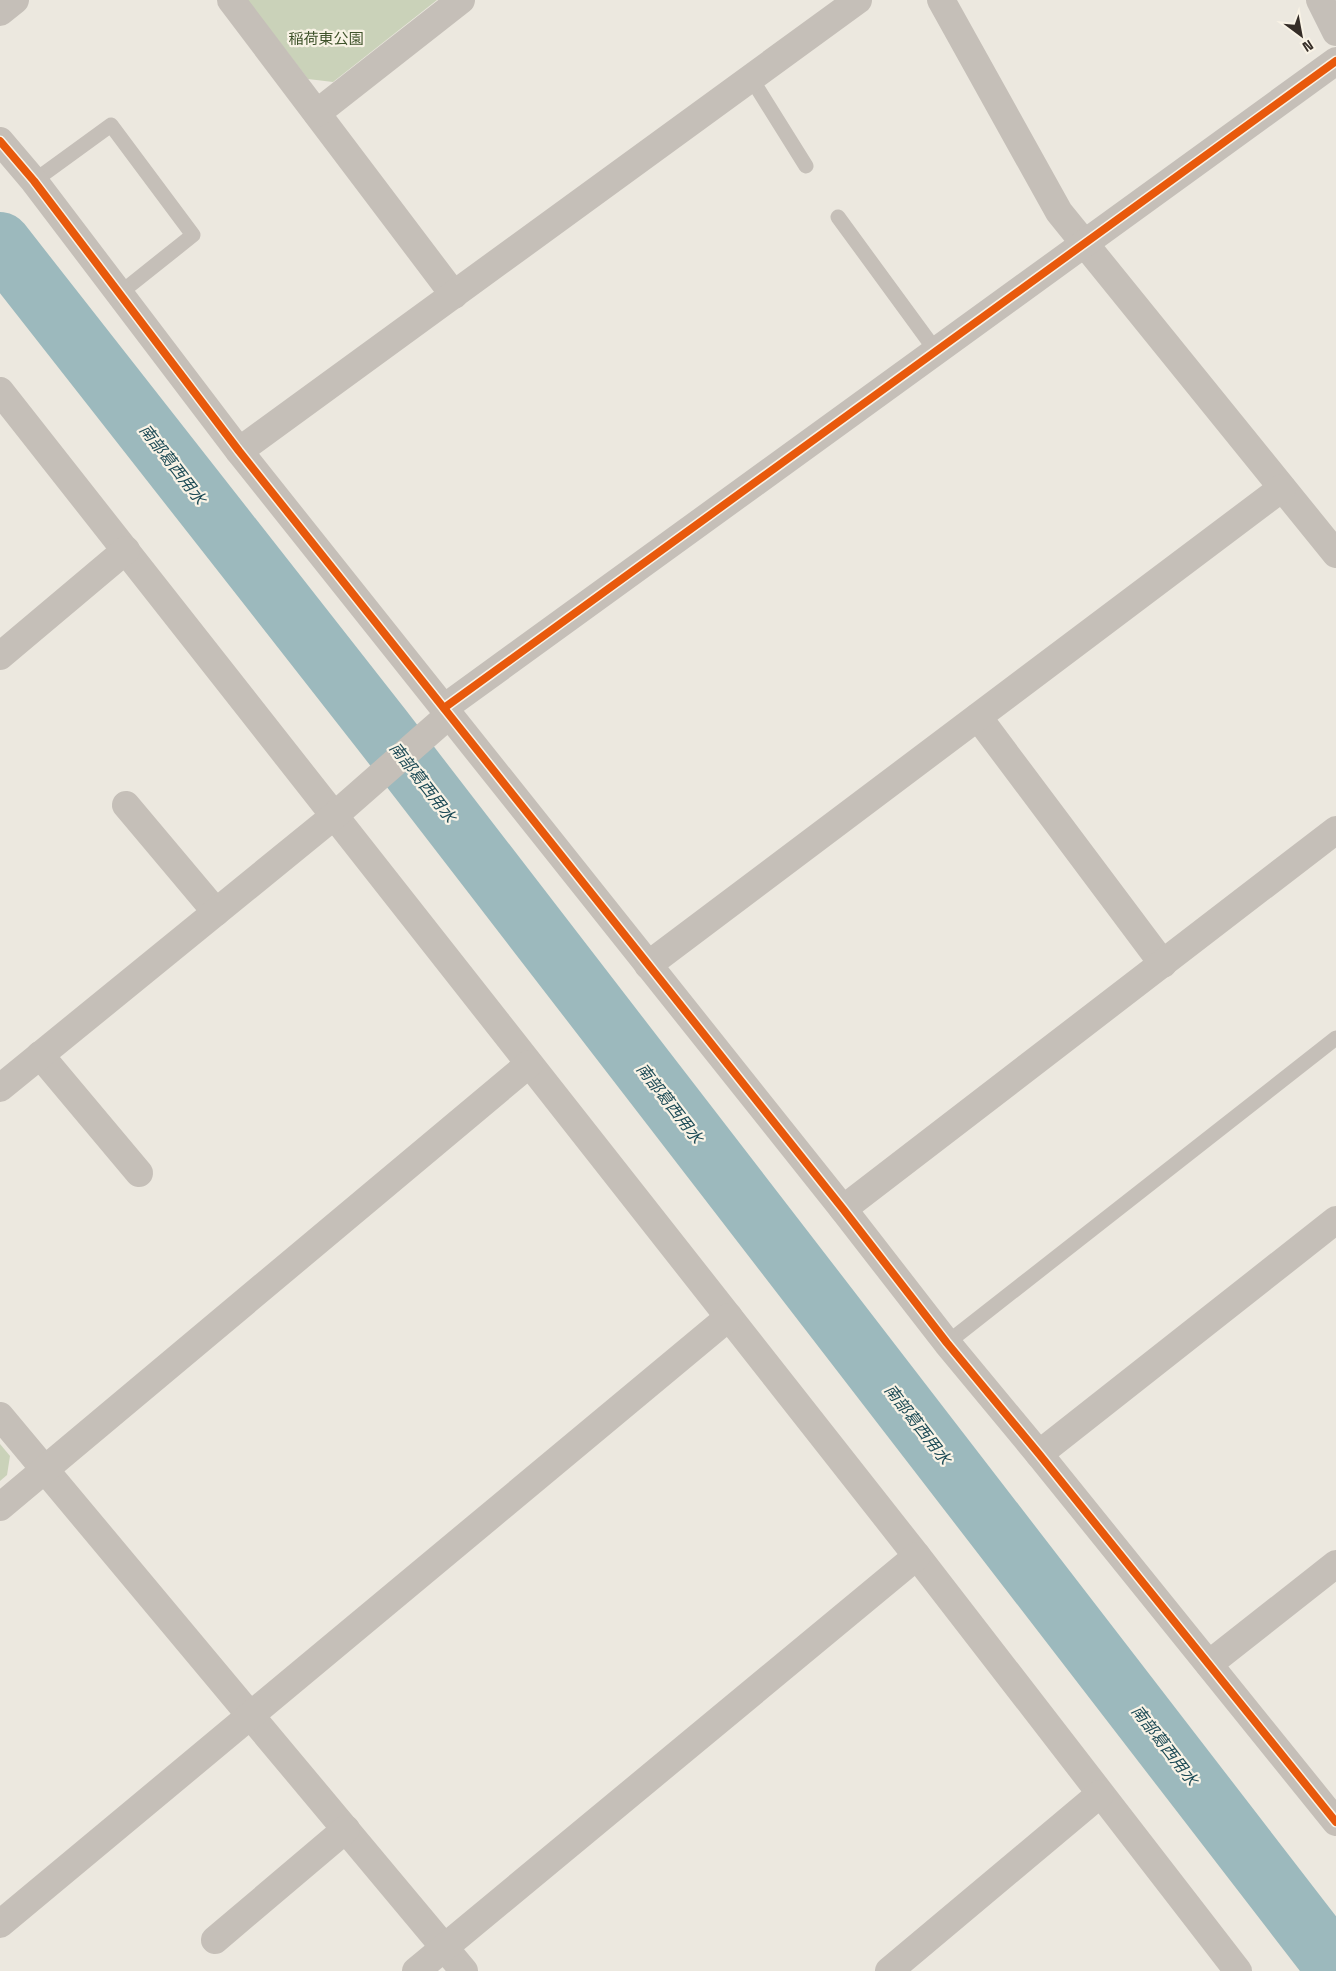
<svg xmlns="http://www.w3.org/2000/svg" width="1336" height="1971" font-family="'Space Grotesk','Noto Sans JP',sans-serif">
  <style>
    .green { fill: #cad2b9 }
    .lines { fill: none; stroke-linecap: round; stroke-linejoin: round }
    .river { stroke: #9cb9bd; stroke-width: 62 }
    .service { stroke: #c5bfb8; stroke-width: 15 }
    .minor { stroke: #c5bfb8; stroke-width: 28 }
    .tertiary { stroke: #c5bfb8; stroke-width: 28 }
    .cycleway-casing { stroke: #f9f3e6; stroke-width: 11 }
    .cycleway { stroke: #e8590c; stroke-width: 8 }
    .labels { text-anchor: middle; stroke-width: 4.5; stroke-linejoin: round; paint-order: stroke }
    .park-label { font-size: 15px; fill: #3f532b; stroke: #f9f3e6 }
    .water-label { font-size: 16px; font-style: italic; fill: #1d4b56; stroke: #f9f3e6 }
  </style>
  <rect width="100%" height="100%" fill="#ece8df"/>
  <g class="green">
    <polygon points="247,0 437,0 333,82 308,79"/>
    <polygon points="0,1444 10,1456 7,1475 0,1481"/>
  </g>
  <g class="lines">
    <polyline class="river" points="0,243 382,730 1336,1967"/>
    <g class="service">
      <polyline points="751,78 806,166"/>
      <polyline points="34,181 111,125 193,235 119,294"/>
      <polyline points="838,217 936,351"/>
      <polyline points="947,1343 1336,1038"/>
    </g>
    <g class="minor">
      <polyline points="231,0 454,295"/>
      <polyline points="941,0 1059,212 1336,554"/>
      <polyline points="0,12 15,0"/>
      <polyline points="317,113 461,0"/>
      <polyline points="0,141 34,181 239,451 843,1209 947,1343 1039,1454 1336,1822"/>
      <polyline points="0,391 917,1556 1238,1971"/>
      <polyline points="239,451 858,0"/>
      <polyline points="0,656 126,550"/>
      <polyline points="444,708 1336,61"/>
      <polyline points="978,717 1163,964"/>
      <polyline points="126,805 216,912"/>
      <polyline points="648,965 1282,488"/>
      <polyline points="40,1055 139,1173"/>
      <polyline points="0,1088 334,816 449,715"/>
      <polyline points="843,1209 1336,830"/>
      <polyline points="0,1416 464,1971"/>
      <polyline points="1039,1454 1336,1220"/>
      <polyline points="0,1507 529,1064"/>
      <polyline points="1209,1664 1336,1564"/>
      <polyline points="0,1924 729,1317"/>
      <polyline points="215,1940 346,1829"/>
      <polyline points="416,1971 917,1556"/>
      <polyline points="889,1971 1100,1794"/>
    </g>
    <polyline class="tertiary" points="1320,0 1336,32"/>
    <defs>
      <g id="cycleway">
        <polyline points="0,141 34,181 239,451 843,1209 947,1343 1039,1454 1336,1822"/>
        <polyline points="444,708 1336,61"/>
      </g>
    </defs>
    <use href="#cycleway" class="cycleway-casing"/>
    <use href="#cycleway" class="cycleway"/>
  </g>
  <g class="labels">
    <g class="park-label">
      <text x="326" y="44">稲荷東公園</text>
    </g>
    <g class="water-label">
      <text transform="translate(173 464) rotate(52)" y="6">南部葛西用水</text>
      <text transform="translate(423 782) rotate(52)" y="6">南部葛西用水</text>
      <text transform="translate(670 1103) rotate(52)" y="6">南部葛西用水</text>
      <text transform="translate(918 1424) rotate(52)" y="6">南部葛西用水</text>
      <text transform="translate(1165 1745) rotate(52)" y="6">南部葛西用水</text>
    </g>
  </g>
  <g transform="translate(1301 35) rotate(148)" stroke="#f9f3e6" stroke-width="4" paint-order="stroke">
  <path d="M0-4L9 19L0 12L-9 19Z" fill="#352d27"/>
  <text y="-8" font-size="14" font-weight="bold" text-anchor="middle" fill="#352d27">N</text>
  </g>
</svg>
